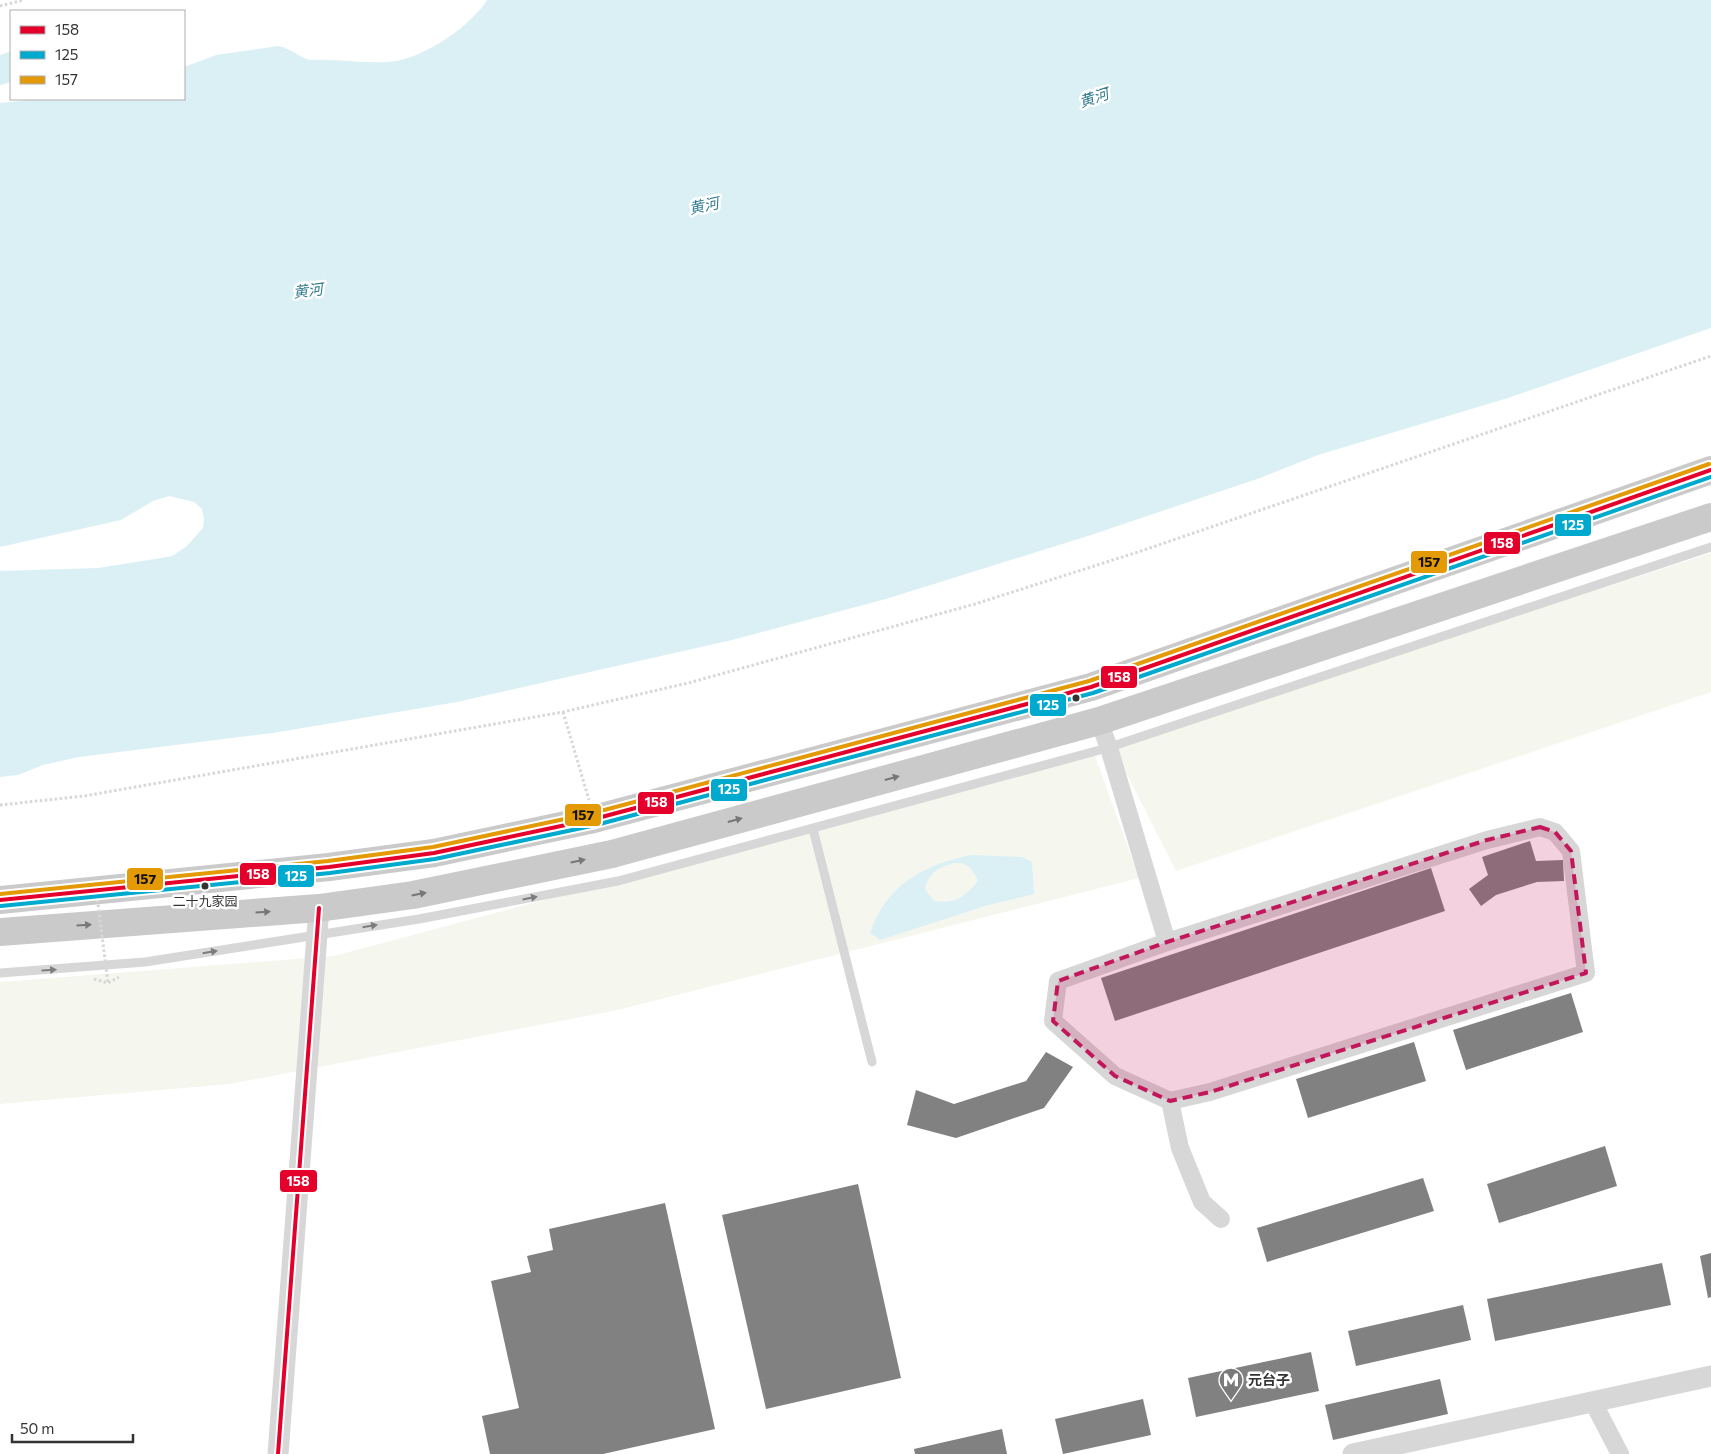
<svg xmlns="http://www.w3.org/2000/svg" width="1711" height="1454" font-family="Commissioner,'Noto Sans SC',sans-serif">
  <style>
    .green { fill: #f5f7ee }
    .water { fill: #dbf0f5; fill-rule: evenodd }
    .building { fill: #818181 }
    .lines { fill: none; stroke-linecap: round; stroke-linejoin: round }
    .path { stroke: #d7d7d7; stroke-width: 3; stroke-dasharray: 2.5 2.5; stroke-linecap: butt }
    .service { stroke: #d7d7d7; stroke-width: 9 }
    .minor { stroke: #d7d7d7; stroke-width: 18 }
    .tertiary { stroke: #d7d7d7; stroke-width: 21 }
    .primary { stroke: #cacaca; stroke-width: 28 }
    .path-bridge { stroke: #d7d7d7; stroke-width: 3; stroke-dasharray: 2.5 2.5; stroke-linecap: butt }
    .bus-1-casing { stroke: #fff; stroke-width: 8 }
    .bus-2-casing { stroke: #fff; stroke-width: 8 }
    .bus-3-casing { stroke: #fff; stroke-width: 8 }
    .bus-1 { stroke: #e4002b; stroke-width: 4 }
    .bus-2 { stroke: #00a9ce; stroke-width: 4 }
    .bus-3 { stroke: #e39a05; stroke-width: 4 }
    .oneway { fill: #777 }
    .oneway2 { fill: #7d7d7d }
    .marked { fill: #c2185b; fill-opacity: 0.2; stroke: #c2185b; stroke-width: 4; stroke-dasharray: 10 6; stroke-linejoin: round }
    .bus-dot { fill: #333; stroke: #fff; stroke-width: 2 }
    .labels { text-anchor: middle; stroke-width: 5; stroke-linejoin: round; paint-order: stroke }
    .bus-label { font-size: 13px; fill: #333; stroke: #fff }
    .poi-label { font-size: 14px; font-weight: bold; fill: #333; stroke: #fff; text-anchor: start }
    .water-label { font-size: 15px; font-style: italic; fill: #337d90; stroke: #fff }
    .line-badge { stroke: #fff; stroke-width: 2 }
    .badge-label { font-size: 14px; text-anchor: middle; font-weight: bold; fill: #fff }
    .pale-badge-label { font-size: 14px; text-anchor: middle; font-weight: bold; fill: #111 }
  </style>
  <rect width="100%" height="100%" fill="#fff"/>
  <g class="green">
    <polygon points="1711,553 1711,692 1176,871 1113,747"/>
    <polygon points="1094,753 1139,878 618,1010 230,1084 0,1104 0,982 334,956"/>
  </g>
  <g class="water">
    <path d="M487,0h1224v328l-203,70 -190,57 -58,23 -169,57 -205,64 -154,41 -275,62 -184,31 -194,24 -36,8 -25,10 -18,2v-206l98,-3 63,-10 11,-2 15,-10 16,-18 1,-9 -2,-10 -8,-7 -25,-6 -16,5 -32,19 -121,27v-444l41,-4h143v-32l32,-12 62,-9c13,2 21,12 33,14 28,-2 57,5 85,1 30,-5 75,-35 91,-61z"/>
    <polygon points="11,51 11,82 0,85 0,55"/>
    <path d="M972,855l50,2 10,5 2,32 -49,12 -105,34 -10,-7c16,-48 54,-69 102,-78zM956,863c13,0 17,7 22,18 -15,17 -22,23 -44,20l-9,-12c4,-17 15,-23 31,-26z"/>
  </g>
  <g class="building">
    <polygon points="1530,841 1536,861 1563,860 1564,881 1537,882 1496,895 1481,906 1469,889 1488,875 1482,857"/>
    <polygon points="1431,868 1445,911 1115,1021 1101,978"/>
    <polygon points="1571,993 1583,1032 1466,1070 1453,1030"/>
    <polygon points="1414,1042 1426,1081 1308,1118 1296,1079"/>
    <polygon points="1046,1052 1073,1067 1044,1108 956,1138 907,1125 916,1090 954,1104 1026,1081"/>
    <polygon points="1605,1146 1617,1186 1499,1223 1487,1184"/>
    <polygon points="1423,1178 1434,1211 1267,1262 1257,1228"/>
    <polygon points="858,1184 901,1378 766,1409 722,1215"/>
    <polygon points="665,1203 715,1429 603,1454 490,1454 482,1416 519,1408 491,1281 531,1272 527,1256 553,1250 549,1229"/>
    <polygon points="1711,1253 1711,1297 1708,1298 1700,1256"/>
    <polygon points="1662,1263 1671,1305 1495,1341 1487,1299"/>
    <polygon points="1463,1305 1471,1340 1356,1366 1348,1331"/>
    <polygon points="1311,1352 1319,1391 1196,1417 1188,1378"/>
    <polygon points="1440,1379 1448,1414 1333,1440 1325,1405"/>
    <polygon points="1143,1399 1151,1435 1063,1454 1055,1419"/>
    <polygon points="1002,1429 1007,1454 915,1454 914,1449"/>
  </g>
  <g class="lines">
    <g class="path">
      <polyline points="0,6 24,0"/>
      <polyline points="563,712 589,800"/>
      <polyline points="0,805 84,796 563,712 688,683 975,604 1141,551 1711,356"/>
      <polyline points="94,979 108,983 119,977"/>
    </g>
    <g class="service">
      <polyline points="813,829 872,1062"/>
      <polyline points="0,973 145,962 419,919 618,881 1107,748 1711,547"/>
    </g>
    <g class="minor">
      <polyline points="1099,721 1109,748 1167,942"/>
      <polygon points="1540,827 1555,832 1571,851 1586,973 1210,1092 1170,1101 1115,1076 1053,1021 1058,981 1167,942 1487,840"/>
      <polyline points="1170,1101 1180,1148 1202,1202 1221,1219"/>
      <polyline points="1593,1402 1620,1454"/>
    </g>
    <g class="tertiary">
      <polyline points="278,1454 319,908"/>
      <polyline points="1353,1454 1711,1376"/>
    </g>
    <g class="primary">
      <polyline points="0,900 329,867 434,853 594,819 1091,687 1711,470"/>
      <polyline points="0,932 319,908 413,895 612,854 1099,721 1711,517"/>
    </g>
    <polyline class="path-bridge" points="95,880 108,983"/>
    <defs>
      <g id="bus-1">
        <polyline points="0,900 329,867 434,853 594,819 1091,687 1711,470"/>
        <polyline points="278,1454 319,908"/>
      </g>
      <polyline id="bus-2" points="1,906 330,873 435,859 596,825 1093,693 1711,477"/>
      <polyline id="bus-3" points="0,894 328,861 433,847 593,813 1089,681 1709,464"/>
    </defs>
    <use href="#bus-1" class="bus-1-casing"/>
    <use href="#bus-2" class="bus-2-casing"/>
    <use href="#bus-3" class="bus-3-casing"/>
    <use href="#bus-1" class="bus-1"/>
    <use href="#bus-2" class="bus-2"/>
    <use href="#bus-3" class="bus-3"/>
  </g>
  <defs><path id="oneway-solid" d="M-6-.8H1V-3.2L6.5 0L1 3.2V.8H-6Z" transform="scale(1.25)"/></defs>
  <g class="oneway">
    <use href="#oneway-solid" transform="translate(892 778) rotate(-15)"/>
    <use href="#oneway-solid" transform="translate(735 820) rotate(-15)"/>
    <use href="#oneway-solid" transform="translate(578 861) rotate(-12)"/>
    <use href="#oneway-solid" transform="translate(419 894) rotate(-11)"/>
    <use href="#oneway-solid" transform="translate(263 912) rotate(-4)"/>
    <use href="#oneway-solid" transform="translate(84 925) rotate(-4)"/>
  </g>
  <g class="oneway2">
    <use href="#oneway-solid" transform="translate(530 898) rotate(-11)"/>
    <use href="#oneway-solid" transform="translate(370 926) rotate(-9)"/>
    <use href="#oneway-solid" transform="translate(210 952) rotate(-9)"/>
    <use href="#oneway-solid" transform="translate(49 970) rotate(-4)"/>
  </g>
  <path class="marked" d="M1540,827l15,5 16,19 15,122 -376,119 -40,9 -55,-25 -62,-55 5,-40 109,-39 320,-102z"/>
  <defs>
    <symbol id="metro-pin" viewBox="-11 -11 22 30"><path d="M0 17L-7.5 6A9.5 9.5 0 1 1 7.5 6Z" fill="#7a7a7a" stroke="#fff"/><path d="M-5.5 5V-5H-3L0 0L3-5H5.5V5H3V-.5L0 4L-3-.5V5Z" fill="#fff"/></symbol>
  </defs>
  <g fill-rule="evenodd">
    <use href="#metro-pin" x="1217" y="1366" width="28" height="38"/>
  </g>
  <g class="bus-dot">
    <circle cx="1076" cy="698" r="4.5"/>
    <circle cx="205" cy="886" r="4.5"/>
  </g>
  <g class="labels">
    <g class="bus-label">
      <text x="205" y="906">二十九家园</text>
    </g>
    <g class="poi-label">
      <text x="1248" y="1385">元台子</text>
    </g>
    <g class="water-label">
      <text transform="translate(1094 98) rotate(-18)" y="5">黄河</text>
      <text transform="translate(704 206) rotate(-12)" y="5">黄河</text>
      <text transform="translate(308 291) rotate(-7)" y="5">黄河</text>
    </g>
  </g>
  <g class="line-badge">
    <rect x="1554" y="513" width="38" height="24" rx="5" fill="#00a9ce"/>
    <rect x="1483" y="531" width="38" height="24" rx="5" fill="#e4002b"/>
    <rect x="1410" y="550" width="38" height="24" rx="5" fill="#e39a05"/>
    <rect x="1100" y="665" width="38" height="24" rx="5" fill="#e4002b"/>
    <rect x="1029" y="693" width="38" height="24" rx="5" fill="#00a9ce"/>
    <rect x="710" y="778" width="38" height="24" rx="5" fill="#00a9ce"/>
    <rect x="637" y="791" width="38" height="24" rx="5" fill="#e4002b"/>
    <rect x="564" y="803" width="38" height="24" rx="5" fill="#e39a05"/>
    <rect x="239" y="862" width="38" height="24" rx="5" fill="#e4002b"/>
    <rect x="277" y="864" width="38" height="24" rx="5" fill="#00a9ce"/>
    <rect x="126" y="867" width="38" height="24" rx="5" fill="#e39a05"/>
    <rect x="279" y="1169" width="39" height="24" rx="5" fill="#e4002b"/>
  </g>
  <g class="badge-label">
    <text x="1573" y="530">125</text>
    <text x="1502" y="548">158</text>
    <text x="1119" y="682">158</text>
    <text x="1048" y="710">125</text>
    <text x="729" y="794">125</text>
    <text x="656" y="807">158</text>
    <text x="258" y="879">158</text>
    <text x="296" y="881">125</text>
    <text x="298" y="1186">158</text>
  </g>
  <g class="pale-badge-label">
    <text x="1429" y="567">157</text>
    <text x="583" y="820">157</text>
    <text x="145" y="884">157</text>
  </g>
  <rect x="10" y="10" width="175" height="90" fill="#ffffff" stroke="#adadad"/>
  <rect x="20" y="26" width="25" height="8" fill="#e4002b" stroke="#adadad"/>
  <text x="55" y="35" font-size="15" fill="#333333">158</text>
  <rect x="20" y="51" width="25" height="8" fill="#00a9ce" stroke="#adadad"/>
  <text x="55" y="60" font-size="15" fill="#333333">125</text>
  <rect x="20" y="76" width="25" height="8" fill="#e39a05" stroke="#adadad"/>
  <text x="55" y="85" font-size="15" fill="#333333">157</text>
  <path d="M12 1434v8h121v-8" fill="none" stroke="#333333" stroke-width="2.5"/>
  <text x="20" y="1434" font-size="15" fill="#333333" stroke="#ffffff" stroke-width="4" paint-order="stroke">50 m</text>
</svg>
